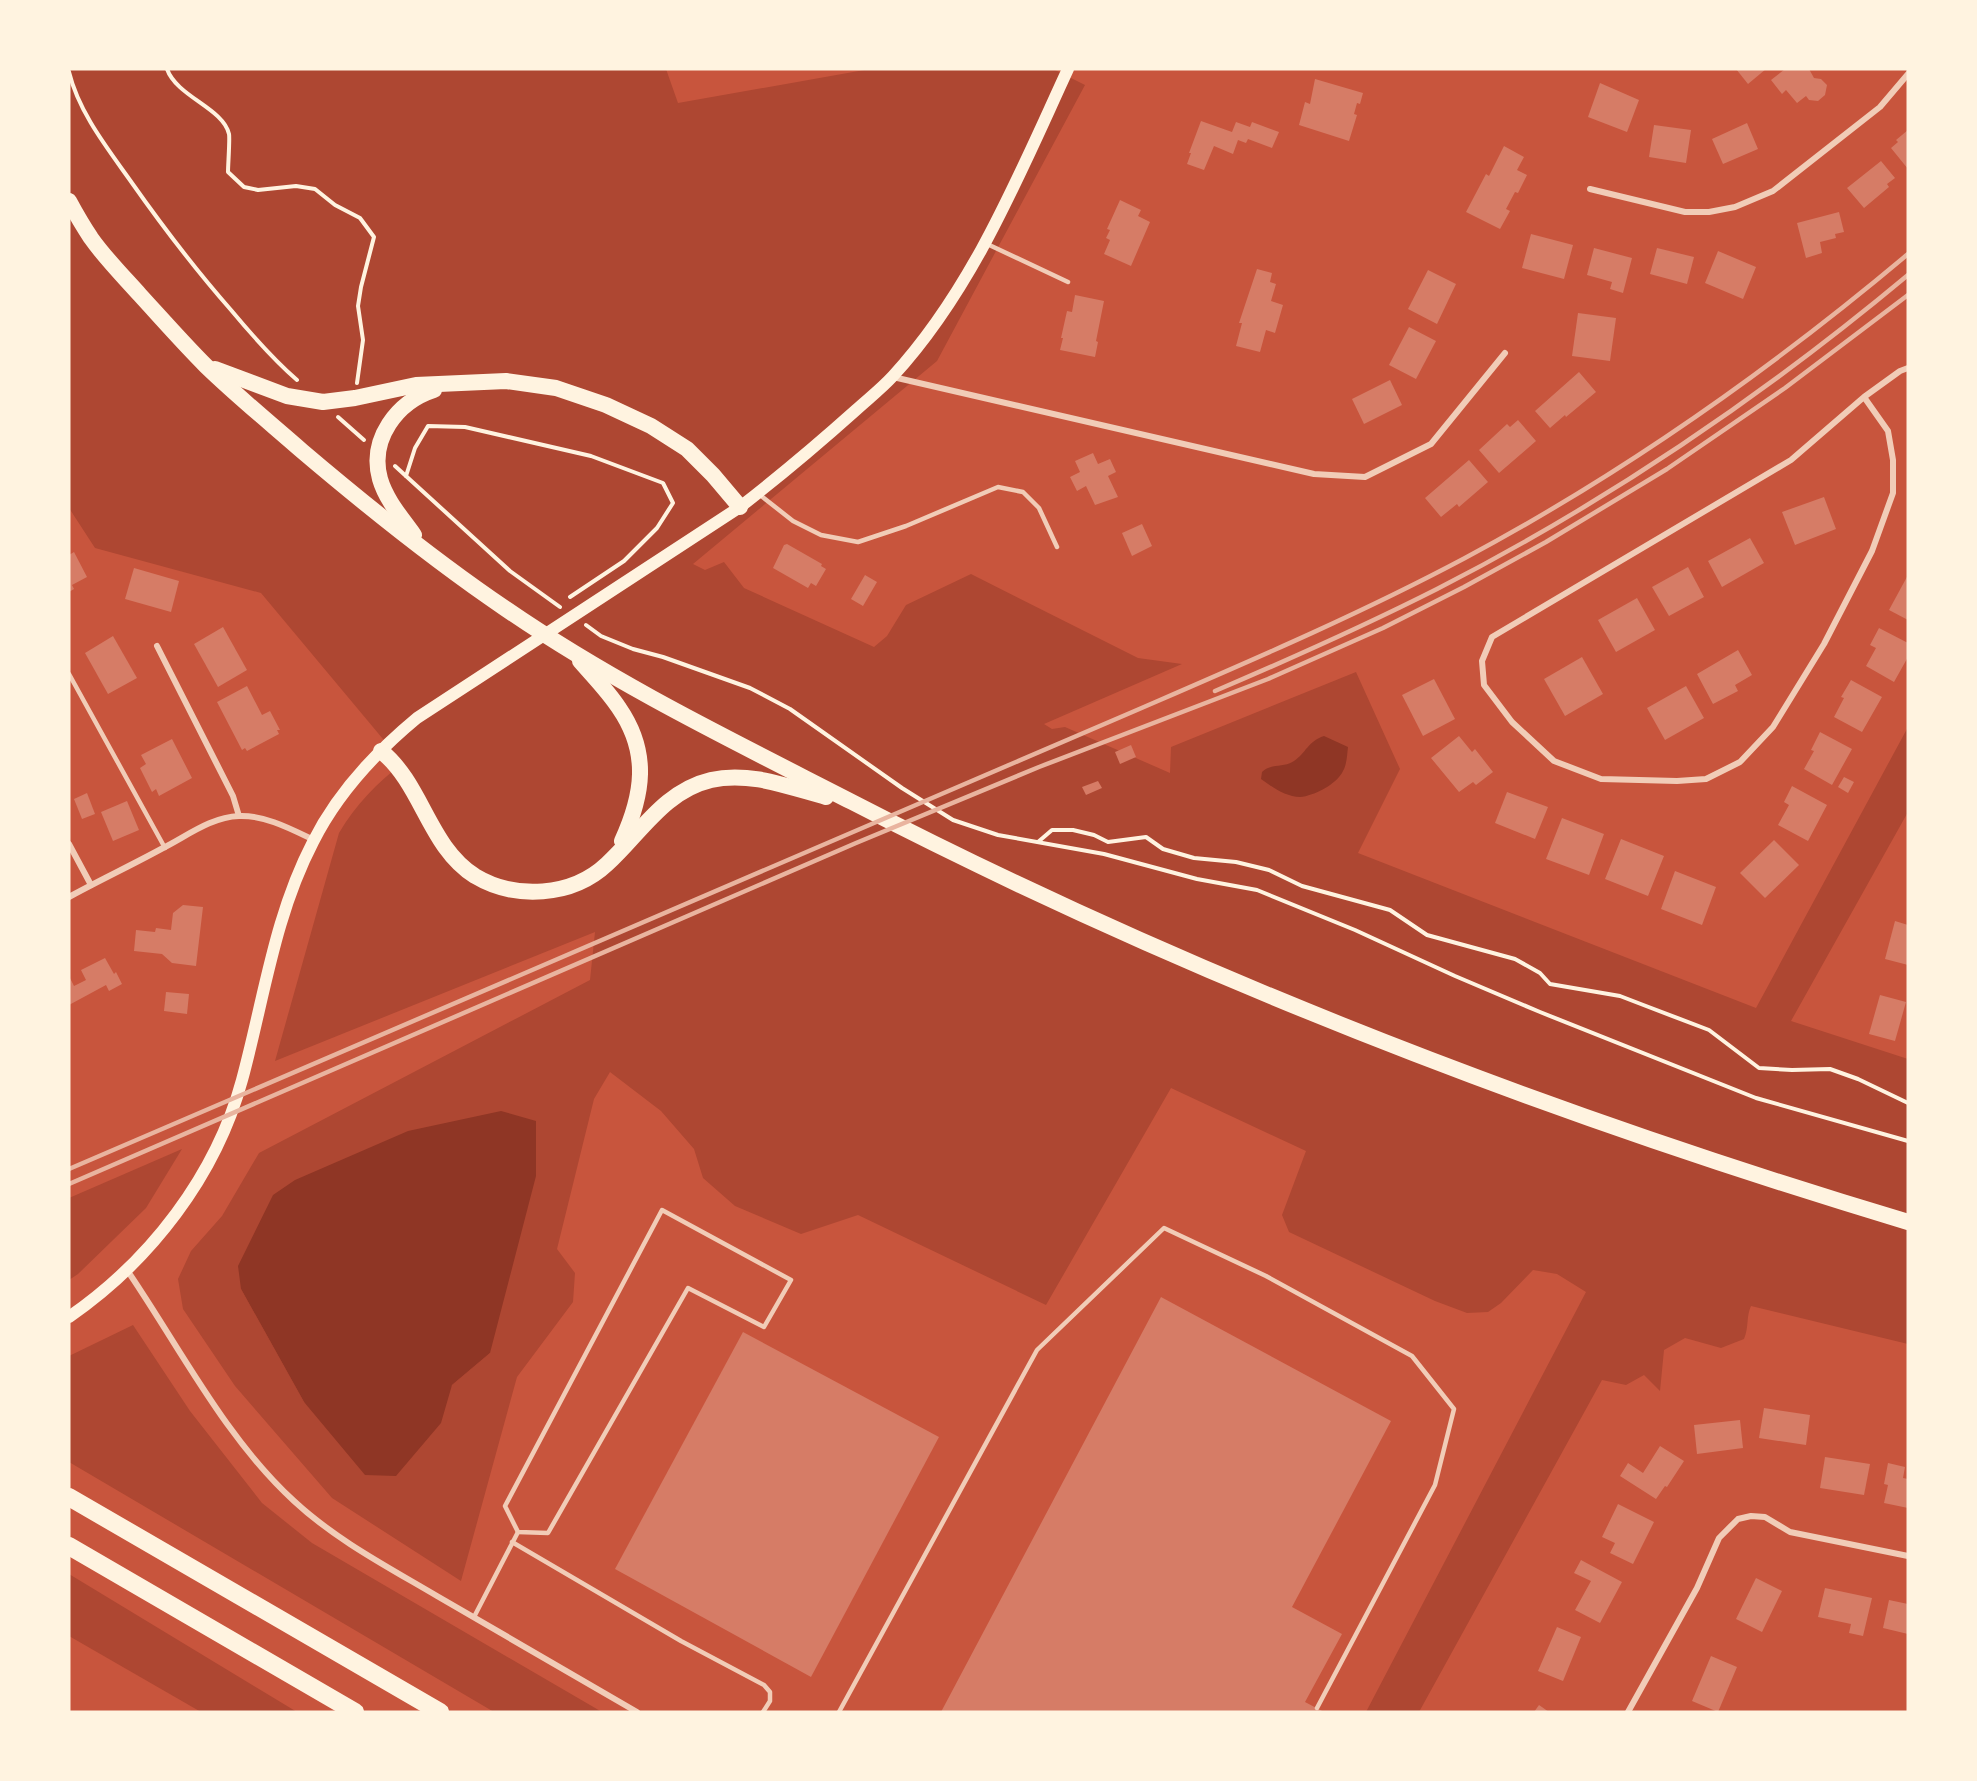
<svg xmlns="http://www.w3.org/2000/svg" width="1977" height="1781" font-family="'Golos Text',sans-serif">
  <style>
    .green { fill: #ae4732; fill-rule: evenodd }
    .water { fill: #8f3625 }
    .building { fill: #d67c66 }
    .lines { fill: none; stroke-linecap: round; stroke-linejoin: round }
    .path { stroke: #fff3e0; stroke-width: 4 }
    .service { stroke: #f1ccb7; stroke-width: 4.5 }
    .minor { stroke: #f1ccb7; stroke-width: 6 }
    .secondary { stroke: #fff3e0; stroke-width: 12 }
    .trunk { stroke: #fff3e0; stroke-width: 16 }
    .motorway { stroke: #fff3e0; stroke-width: 18 }
    .rail { stroke: #e9b49f; stroke-width: 4.5 }
  </style>
  <rect width="100%" height="100%" fill="#c8553d"/>
  <g class="green">
    <path d="M69,69h597l12,34 192,-34h183l32,16 -148,276 -244,203 12,6 19,-8 20,26 130,59 13,-11 19,-31 65,-31 167,84 44,6 -138,60 8,5 13,-2 105,46 1,-26 185,-75 44,97 -42,84 398,155 152,-281v85l-117,209 117,38v285l-157,-38c-5,11 -2,21 -7,33l-23,9 -36,-10 -21,12 -4,41 -16,-16 -18,10 -24,-5 -183,332h-53l220,-420 -29,-18 -24,-4 -32,33 -13,9 -21,1 -32,-12 -146,-69 -7,-17 24,-64 -135,-63 -125,217 -188,-90 -57,19 -66,-28 -32,-28 -9,-29 -33,-38 -51,-39 -16,27 -37,150 18,24 -2,29 -56,75 -56,204 -129,-83 -97,-112 -52,-77 -5,-30 13,-28 31,-35 37,-63 331,-173 5,-48 -320,129 64,-228c17,-29 38,-50 64,-70l-142,-170 -166,-45 -26,-40zM241,1289l249,64 -38,32 -34,64 -22,26 -92,-73z"/>
    <polygon points="182,1149 146,1208 78,1274 69,1280 69,1198"/>
    <polygon points="133,1325 190,1411 262,1503 312,1543 602,1712 494,1712 69,1462 69,1356"/>
    <polygon points="69,1574 297,1712 201,1712 69,1636"/>
  </g>
  <g class="water">
    <path d="M1324,736l24,11c-1,8 -1,17 -5,24 -6,13 -29,25 -43,26 -14,0 -28,-10 -39,-18l1,-7c9,-9 22,-4 32,-11 12,-8 14,-20 30,-25z"/>
    <polygon points="501,1111 536,1121 536,1176 490,1353 452,1385 441,1423 396,1476 365,1475 304,1402 241,1289 238,1266 273,1195 295,1180 408,1131"/>
  </g>
  <g class="building">
    <polygon points="1736,69 1766,69 1748,84"/>
    <polygon points="1785,69 1809,69 1814,78 1821,79 1827,85 1825,95 1818,101 1809,100 1806,96 1797,103 1786,90 1782,94 1771,80"/>
    <polygon points="1315,79 1363,93 1360,104 1357,103 1354,114 1357,115 1349,141 1299,125 1305,102 1310,104"/>
    <polygon points="1600,83 1639,100 1627,132 1588,117"/>
    <polygon points="1201,121 1232,132 1236,122 1250,127 1252,122 1279,132 1272,148 1248,139 1246,143 1238,140 1233,154 1214,146 1204,170 1187,164 1191,153 1189,153"/>
    <polygon points="1747,123 1758,149 1723,164 1712,139"/>
    <polygon points="1654,125 1691,130 1686,163 1649,157"/>
    <polygon points="1908,130 1908,169 1891,148 1898,142 1896,140"/>
    <polygon points="1504,146 1524,157 1517,170 1527,175 1518,193 1515,192 1506,209 1510,211 1500,229 1466,212 1486,174 1489,176"/>
    <polygon points="1881,161 1895,178 1887,184 1889,187 1864,208 1847,188"/>
    <polygon points="1120,200 1141,210 1138,216 1150,222 1131,266 1104,254 1110,240 1106,238 1110,230 1107,229"/>
    <polygon points="1839,212 1844,232 1835,234 1836,238 1820,242 1822,253 1806,258 1797,223"/>
    <polygon points="1531,234 1573,245 1564,279 1522,268"/>
    <polygon points="1594,248 1632,258 1623,293 1610,289 1612,282 1587,275"/>
    <polygon points="1657,248 1694,257 1687,284 1650,274"/>
    <polygon points="1718,251 1756,267 1743,299 1705,283"/>
    <polygon points="1257,269 1272,273 1270,282 1276,284 1271,301 1283,305 1275,333 1266,330 1260,352 1236,346 1242,323 1239,323"/>
    <polygon points="1428,270 1456,284 1437,324 1408,309"/>
    <polygon points="1075,295 1104,301 1096,341 1098,342 1095,357 1060,350 1063,338 1061,338 1067,311 1072,312"/>
    <polygon points="1578,313 1616,318 1610,361 1572,356"/>
    <polygon points="1409,327 1436,341 1416,379 1389,365"/>
    <polygon points="1579,372 1596,392 1566,417 1565,415 1550,428 1535,411"/>
    <polygon points="1390,380 1402,405 1364,424 1352,399"/>
    <polygon points="1518,420 1536,441 1499,473 1479,450 1507,424 1510,427"/>
    <polygon points="1093,453 1098,464 1110,459 1116,472 1108,476 1118,497 1095,505 1086,486 1077,491 1070,477 1080,472 1075,461"/>
    <polygon points="1469,460 1488,482 1459,507 1457,504 1441,517 1425,498"/>
    <polygon points="1824,497 1836,529 1795,545 1782,512"/>
    <polygon points="1142,524 1152,546 1132,556 1122,533"/>
    <polygon points="1750,538 1764,563 1722,587 1708,561"/>
    <polygon points="787,544 822,564 821,566 826,569 816,586 811,583 808,588 773,568 784,545"/>
    <polygon points="74,552 87,577 72,585 74,589 69,592 69,555"/>
    <polygon points="1688,567 1704,597 1669,616 1652,587"/>
    <polygon points="134,568 179,581 171,612 125,599"/>
    <polygon points="865,575 877,582 863,606 851,599"/>
    <polygon points="1908,575 1908,620 1889,610"/>
    <polygon points="1637,598 1655,630 1616,652 1598,620"/>
    <polygon points="223,627 247,670 218,687 194,644"/>
    <polygon points="1879,628 1908,643 1908,657 1894,682 1866,666 1876,648 1870,645"/>
    <polygon points="113,636 137,678 108,694 85,653"/>
    <polygon points="1738,650 1752,675 1735,685 1738,691 1713,704 1697,674"/>
    <polygon points="1582,657 1603,694 1565,716 1544,679"/>
    <polygon points="1434,679 1455,719 1423,736 1402,695"/>
    <polygon points="1851,680 1882,697 1862,732 1834,717 1844,698 1841,697"/>
    <polygon points="247,686 262,715 270,711 280,730 277,730 279,734 247,751 245,748 242,750 217,702"/>
    <polygon points="1686,686 1704,718 1665,740 1647,708"/>
    <polygon points="1820,732 1852,749 1832,785 1804,769 1814,751 1811,750"/>
    <polygon points="1459,736 1472,752 1475,749 1493,772 1476,785 1473,782 1459,792 1431,758"/>
    <polygon points="172,739 192,778 159,796 156,789 152,792 140,768 146,764 141,755"/>
    <polygon points="1131,745 1136,757 1120,764 1115,752"/>
    <polygon points="1844,777 1854,782 1848,793 1838,787"/>
    <polygon points="1098,781 1102,788 1086,795 1082,787"/>
    <polygon points="1792,786 1827,805 1808,841 1778,825 1789,805 1784,802"/>
    <polygon points="1507,792 1548,807 1535,839 1495,823"/>
    <polygon points="87,793 95,814 82,819 74,799"/>
    <polygon points="127,801 139,830 113,841 101,812"/>
    <polygon points="1562,818 1604,834 1589,875 1546,859"/>
    <polygon points="1621,839 1664,856 1648,896 1605,879"/>
    <polygon points="1774,840 1799,865 1765,898 1740,873"/>
    <polygon points="1675,871 1716,887 1702,925 1661,909"/>
    <polygon points="183,905 203,907 196,966 172,963 162,954 134,951 136,930 155,932 156,928 171,930 173,913"/>
    <polygon points="1895,921 1908,925 1908,965 1885,959"/>
    <polygon points="105,958 114,974 116,972 122,984 109,991 106,985 69,1005 69,976 74,986 86,980 81,970"/>
    <polygon points="166,992 189,994 187,1014 164,1011"/>
    <polygon points="1880,995 1906,1002 1895,1041 1869,1034"/>
    <polygon points="1161,1297 1391,1421 1292,1607 1342,1634 1305,1702 1324,1712 941,1712"/>
    <polygon points="743,1332 939,1437 811,1677 615,1569"/>
    <polygon points="1764,1408 1810,1415 1806,1445 1759,1438"/>
    <polygon points="1740,1420 1743,1448 1697,1454 1694,1425"/>
    <polygon points="1660,1446 1684,1461 1667,1487 1665,1486 1656,1499 1620,1476 1628,1463 1643,1473"/>
    <polygon points="1825,1457 1870,1464 1864,1495 1820,1488"/>
    <polygon points="1888,1463 1905,1467 1903,1478 1908,1479 1908,1508 1884,1503 1888,1485 1884,1484"/>
    <polygon points="1618,1504 1654,1522 1633,1564 1610,1553 1615,1543 1602,1537"/>
    <polygon points="1581,1560 1622,1582 1600,1623 1575,1610 1591,1581 1574,1573"/>
    <polygon points="1756,1578 1782,1591 1762,1632 1736,1619"/>
    <polygon points="1825,1588 1872,1598 1863,1636 1849,1633 1851,1624 1818,1617"/>
    <polygon points="1889,1600 1908,1604 1908,1634 1883,1628"/>
    <polygon points="1557,1627 1581,1637 1563,1681 1538,1671"/>
    <polygon points="1711,1656 1737,1667 1718,1712 1692,1701"/>
    <polygon points="1539,1705 1549,1712 1534,1712"/>
  </g>
  <g class="lines">
    <g class="path">
      <path d="M167,69c10,28 56,39 62,65 1,4 -1,31 -1,38l16,15 14,3 38,-4 19,3 20,16 25,13 14,19 -13,50 -3,19 5,34 -6,43"/>
      <path d="M69,72c10,41 39,77 63,111 31,44 63,86 99,127 20,24 42,49 66,70"/>
      <polyline points="338,417 364,440"/>
      <polyline points="395,466 510,571 560,607"/>
      <polyline points="406,476 415,448 428,426 465,427 591,456 663,483 673,503 657,528 624,561 570,597"/>
      <polyline points="586,625 601,636 633,649 663,657 750,688 790,709 902,788 953,820 998,835 1104,854 1197,879 1257,890 1355,930 1455,976 1540,1012 1756,1098 1908,1141"/>
      <polyline points="1038,842 1052,830 1073,830 1094,835 1108,842 1146,837 1163,849 1194,858 1236,862 1269,870 1302,886 1390,910 1427,935 1515,959 1540,973 1550,984 1620,996 1646,1006 1709,1030 1759,1068 1792,1070 1830,1069 1858,1079 1908,1103"/>
    </g>
    <g class="service">
      <polyline points="985,243 1068,282"/>
      <polyline points="760,495 793,521 821,535 858,542 906,526 998,487 1023,492 1039,508 1057,547"/>
      <polyline points="69,674 165,848"/>
      <polygon points="662,1210 791,1280 764,1327 688,1288 548,1533 518,1532 505,1506"/>
      <polyline points="512,1542 681,1641 764,1685 770,1692 770,1701 763,1712"/>
      <polyline points="474,1617 518,1532"/>
      <polyline points="839,1712 1037,1350 1164,1228 1266,1276 1412,1356 1454,1409 1435,1485 1317,1708"/>
    </g>
    <g class="minor">
      <polyline points="1590,189 1685,212 1709,212 1735,207 1773,191 1880,107 1908,74"/>
      <polyline points="893,377 1314,474 1365,477 1431,444 1505,353"/>
      <polyline points="1864,397 1888,431 1893,460 1893,493 1872,551 1824,644 1773,727 1740,762 1706,779 1677,781 1601,779 1554,761 1512,722 1484,685 1482,661 1492,637 1791,460 1864,397 1900,371 1908,368"/>
      <polyline points="157,646 233,796 239,816"/>
      <polyline points="69,844 91,885"/>
      <path d="M69,897c31,-17 63,-32 94,-49 24,-12 48,-31 76,-32 26,-1 52,13 75,24"/>
      <path d="M127,1270c52,76 98,168 167,231 42,39 94,66 143,95 67,39 134,77 200,116"/>
      <polyline points="1628,1712 1697,1588 1719,1538 1738,1519 1751,1516 1765,1517 1790,1532 1908,1556"/>
    </g>
    <path class="secondary" d="M69,1317c81,-56 147,-141 173,-237 22,-81 32,-163 71,-238 24,-48 63,-90 104,-124l323,-211c40,-31 78,-63 116,-97 12,-11 25,-21 37,-34 80,-87 126,-201 175,-307"/>
    <g class="trunk">
      <path d="M69,201c7,13 14,25 22,37 14,20 33,39 49,57 22,24 43,48 66,71 31,30 64,57 96,85 66,56 133,110 204,158 109,75 229,133 346,193 337,174 693,311 1056,420"/>
      <polyline points="215,369 287,396 323,402 355,398 416,385 506,381 556,388 606,405 651,426 687,449 713,475 740,507"/>
      <path d="M414,535c-12,-17 -28,-35 -34,-56 -11,-40 17,-77 54,-89"/>
      <path d="M580,661c13,15 28,30 39,47 31,45 24,87 3,133"/>
      <path d="M381,751c42,34 47,95 94,125 40,24 97,21 132,-12 33,-30 57,-73 104,-84 38,-9 78,7 115,17"/>
    </g>
    <g class="motorway">
      <polyline points="69,1497 440,1712"/>
      <polyline points="69,1546 355,1712"/>
    </g>
    <g class="rail">
      <path d="M1215,691c75,-32 149,-65 222,-102 168,-86 326,-193 471,-314"/>
      <path d="M69,1169l1061,-456c113,-49 226,-97 335,-155 159,-85 305,-188 443,-304"/>
      <polyline points="69,1184 856,843 1039,767 1268,679 1383,628 1464,587 1546,542 1667,469 1785,388 1908,295"/>
    </g>
  </g>
  <rect width="1977" height="1781" fill="none" stroke="#fff3e0" stroke-width="141"/>
</svg>
